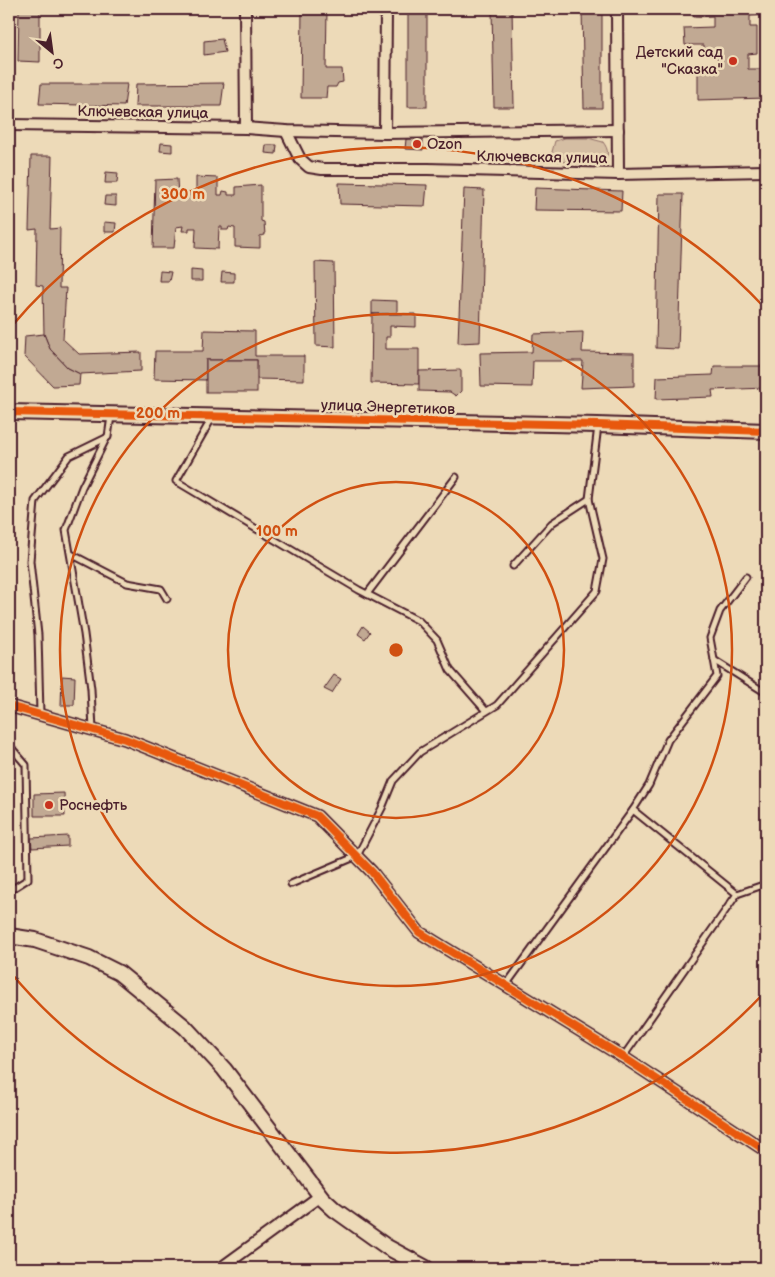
<svg xmlns="http://www.w3.org/2000/svg" width="775" height="1277" font-family="'Balsamiq Sans',sans-serif">
  <style>
    .green { fill: #d5bea3; stroke: #906e67 }
    .building { fill: #c1a993; stroke: #4a1f2b }
    .lines { fill: none; stroke-linecap: round; stroke-linejoin: round }
    .lane-casing { stroke: #4a1f2b; stroke-width: 9 }
    .street-casing { stroke: #4a1f2b; stroke-width: 14 }
    .secondary-casing { stroke: #4a1f2b; stroke-width: 18 }
    .lane { stroke: #eddab8; stroke-width: 5 }
    .street { stroke: #eddab8; stroke-width: 10 }
    .secondary { stroke: #eddab8; stroke-width: 14 }
    .cycleway-casing { stroke: #eddab8; stroke-width: 11 }
    .cycleway { stroke: #e8590c; stroke-width: 8 }
    .ring { fill: none; stroke: #d05011; stroke-width: 2.5 }
    .poi-dot { fill: #c8321e; stroke: #eddab8; stroke-width: 2 }
    .labels { text-anchor: middle; stroke-width: 5; stroke-linejoin: round; paint-order: stroke }
    .poi-label { font-size: 15px; fill: #4a1f2b; stroke: #eddab8; text-anchor: start }
    .street-label { font-size: 15px; fill: #4a1f2b; stroke: #eddab8 }
    .centre { fill: #d05011; stroke: #eddab8; stroke-width: 2.5 }
    .ring-label { font-size: 15px; text-anchor: middle; font-weight: bold; fill: #d05011; stroke: #eddab8; stroke-width: 5; stroke-linejoin: round; paint-order: stroke }
  </style>
  <rect width="100%" height="100%" fill="#eddab8"/>
  <filter id="ink" filterUnits="userSpaceOnUse"><feTurbulence type="fractalNoise" baseFrequency=".02" numOctaves="2"/><feDisplacementMap in="SourceGraphic" scale="10" xChannelSelector="R" yChannelSelector="G"/><feConvolveMatrix kernelMatrix="1 2 1 2 8 2 1 2 1" color-interpolation-filters="sRGB"/></filter>
  <g filter="url(#ink)">
    <path class="green" d="M565,138h23l15,4c6,8 6,14 0,22l-5,1 -40,-4 -5,-4 -1,-5 3,-11z"/>
    <g class="building">
      <polygon points="19,9 40,9 40,62 18,61"/>
      <polygon points="302,9 327,9 326,69 342,69 343,82 338,83 336,87 327,87 326,98 301,98"/>
      <rect x="408" y="9" width="19" height="98"/>
      <polygon points="492,9 512,9 514,107 494,107"/>
      <polygon points="582,9 602,9 602,108 584,108"/>
      <polygon points="693,9 766,9 766,15 750,16 750,27 757,27 757,53 748,54 748,69 766,69 766,98 698,100 698,70 718,70 717,52 704,53 704,45 685,45 684,28 713,27 713,16 693,17"/>
      <polygon points="222,39 225,52 204,55 204,41"/>
      <polygon points="224,83 221,106 135,106 136,84"/>
      <polygon points="41,84 127,84 124,106 39,104"/>
      <polygon points="423,138 423,150 405,149 406,139"/>
      <polygon points="161,143 172,144 172,152 160,151"/>
      <polygon points="266,145 277,145 276,154 265,153"/>
      <polygon points="31,156 52,156 50,229 60,228 59,288 66,288 63,339 79,354 141,352 141,371 80,374 68,368 50,349 44,334 43,286 36,285 37,229 29,230"/>
      <polygon points="106,172 118,173 117,183 105,183"/>
      <polygon points="196,177 218,178 218,195 222,195 223,191 228,192 228,195 236,195 236,187 261,185 261,221 264,222 265,235 260,236 260,248 235,247 235,228 229,227 228,230 222,230 222,227 219,227 218,249 195,248 196,228 189,228 189,231 182,231 183,226 176,227 174,248 153,248 155,180 177,179 178,195 184,195 184,191 189,192 190,196 196,195"/>
      <polygon points="339,183 427,185 425,206 340,204"/>
      <polygon points="535,188 622,191 621,211 534,210"/>
      <polygon points="464,189 484,190 480,342 458,343"/>
      <polygon points="659,194 683,194 678,349 656,348"/>
      <polygon points="105,196 116,196 116,206 104,205"/>
      <polygon points="104,222 116,223 115,232 104,232"/>
      <polygon points="315,262 334,263 335,347 316,346"/>
      <polygon points="191,270 202,271 202,281 191,281"/>
      <polygon points="160,271 171,272 169,281 159,281"/>
      <polygon points="222,272 234,273 234,282 221,282"/>
      <polygon points="372,300 397,301 397,314 372,314"/>
      <polygon points="372,314 416,314 416,327 390,326 390,337 386,337 386,349 419,349 419,384 371,383"/>
      <polygon points="204,330 255,331 255,356 304,356 304,380 256,379 257,360 206,360 206,380 154,379 155,351 203,351"/>
      <polygon points="583,332 582,352 634,353 634,386 581,388 583,361 533,361 532,387 481,386 480,353 532,352 533,334"/>
      <polygon points="44,334 50,349 68,368 80,374 79,385 53,386 24,356 25,336"/>
      <rect x="206" y="360" width="51" height="32"/>
      <polygon points="714,366 766,366 766,388 712,390 713,397 656,399 657,377 713,375"/>
      <polygon points="461,370 461,391 456,396 450,392 419,391 419,371"/>
      <polygon points="363,626 370,632 365,639 358,634"/>
      <polygon points="334,675 341,679 332,693 324,689"/>
      <polygon points="62,676 75,677 74,705 61,705"/>
      <polygon points="64,793 65,816 34,816 34,794"/>
      <polygon points="68,836 68,846 32,848 31,838"/>
    </g>
    <g class="lines">
      <defs>
        <g id="lane">
          <polyline points="212,418 176,481 359,590 419,621 437,640 450,670 486,711"/>
          <polyline points="71,554 127,583 161,589 167,599"/>
          <polyline points="513,566 552,523 589,499"/>
          <polyline points="367,594 456,477"/>
          <polyline points="714,660 766,693"/>
          <polyline points="40,714 38,635 30,561 35,501 69,456 108,437 111,416"/>
          <polyline points="93,730 91,689 84,634 66,530 82,487 107,437"/>
          <polyline points="9,745 26,765 28,879 9,891"/>
          <polyline points="633,810 737,894 766,884"/>
          <polyline points="291,884 357,856 382,808 393,781 420,752 497,705 597,591 603,559 589,499 598,426"/>
          <polyline points="506,985 633,810 649,785 668,740 717,676 710,638 720,611 746,577"/>
          <polyline points="623,1057 737,894"/>
        </g>
        <g id="street">
          <polyline points="245,9 246,128"/>
          <polyline points="617,9 618,174"/>
          <polyline points="9,125 246,128 286,131 385,133 618,130"/>
          <polyline points="286,131 300,159 309,167 322,169 428,169 618,174 766,171"/>
          <polyline points="385,133 386,9"/>
          <polyline points="9,706 125,739 317,816 372,872 419,932 623,1057 766,1151"/>
          <polyline points="221,1268 320,1196"/>
        </g>
        <g id="secondary">
          <polyline points="9,412 598,425 766,431"/>
          <polyline points="9,936 35,940 89,958 119,973 185,1027 224,1069 323,1199 335,1210 387,1247 426,1268"/>
        </g>
      </defs>
      <use href="#lane" class="lane-casing"/>
      <use href="#street" class="street-casing"/>
      <use href="#secondary" class="secondary-casing"/>
      <use href="#lane" class="lane"/>
      <use href="#street" class="street"/>
      <use href="#secondary" class="secondary"/>
      <defs>
        <g id="cycleway">
          <polyline points="9,412 598,425 766,431"/>
          <polyline points="9,706 125,739 317,816 372,872 419,932 623,1057 766,1151"/>
        </g>
      </defs>
      <use href="#cycleway" class="cycleway-casing"/>
      <use href="#cycleway" class="cycleway"/>
    </g>
  </g>
  <g class="ring">
    <circle cx="396" cy="650" r="168"/>
    <circle cx="396" cy="650" r="336"/>
    <path d="M764 993A503 503 0 0 1 11 973M11 327A503 503 0 0 1 764 307"/>
  </g>
  <g class="poi-dot">
    <circle cx="733" cy="61" r="5"/>
    <circle cx="417" cy="144" r="5"/>
    <circle cx="49" cy="805" r="5"/>
  </g>
  <g class="labels">
    <g class="poi-label">
      <text x="723" y="57" text-anchor="end">Детский сад<tspan x="723" dy="17">"Сказка"</tspan></text>
      <text x="427" y="149">Ozon</text>
      <text x="59" y="810">Роснефть</text>
    </g>
    <g class="street-label">
      <text transform="translate(143 112) rotate(1)" y="5">Ключевская улица</text>
      <text transform="translate(542 157) rotate(1)" y="5">Ключевская улица</text>
      <text transform="translate(388 407) rotate(2)" y="5">улица Энергетиков</text>
    </g>
  </g>
  <circle cx="396" cy="650" r="8" class="centre"/>
  <g class="ring-label">
    <text x="183" y="199">300 m</text>
    <text x="158" y="418">200 m</text>
    <text x="277" y="536">100 m</text>
  </g>
  <rect width="775" height="1277" fill="none" stroke="#eddab8" stroke-width="30"/>
  <rect x="15" y="15" width="745" height="1247" fill="none" stroke="#4a1f2b" stroke-width="2" filter="url(#ink)"/>
  <g transform="translate(52 52) rotate(151)" stroke="#eddab8" stroke-width="4" paint-order="stroke">
  <path d="M0-4L9 19L0 12L-9 19Z" fill="#4a1f2b"/>
  <text y="-8" font-size="14" font-weight="bold" text-anchor="middle" fill="#4a1f2b">С</text>
  </g>
</svg>
